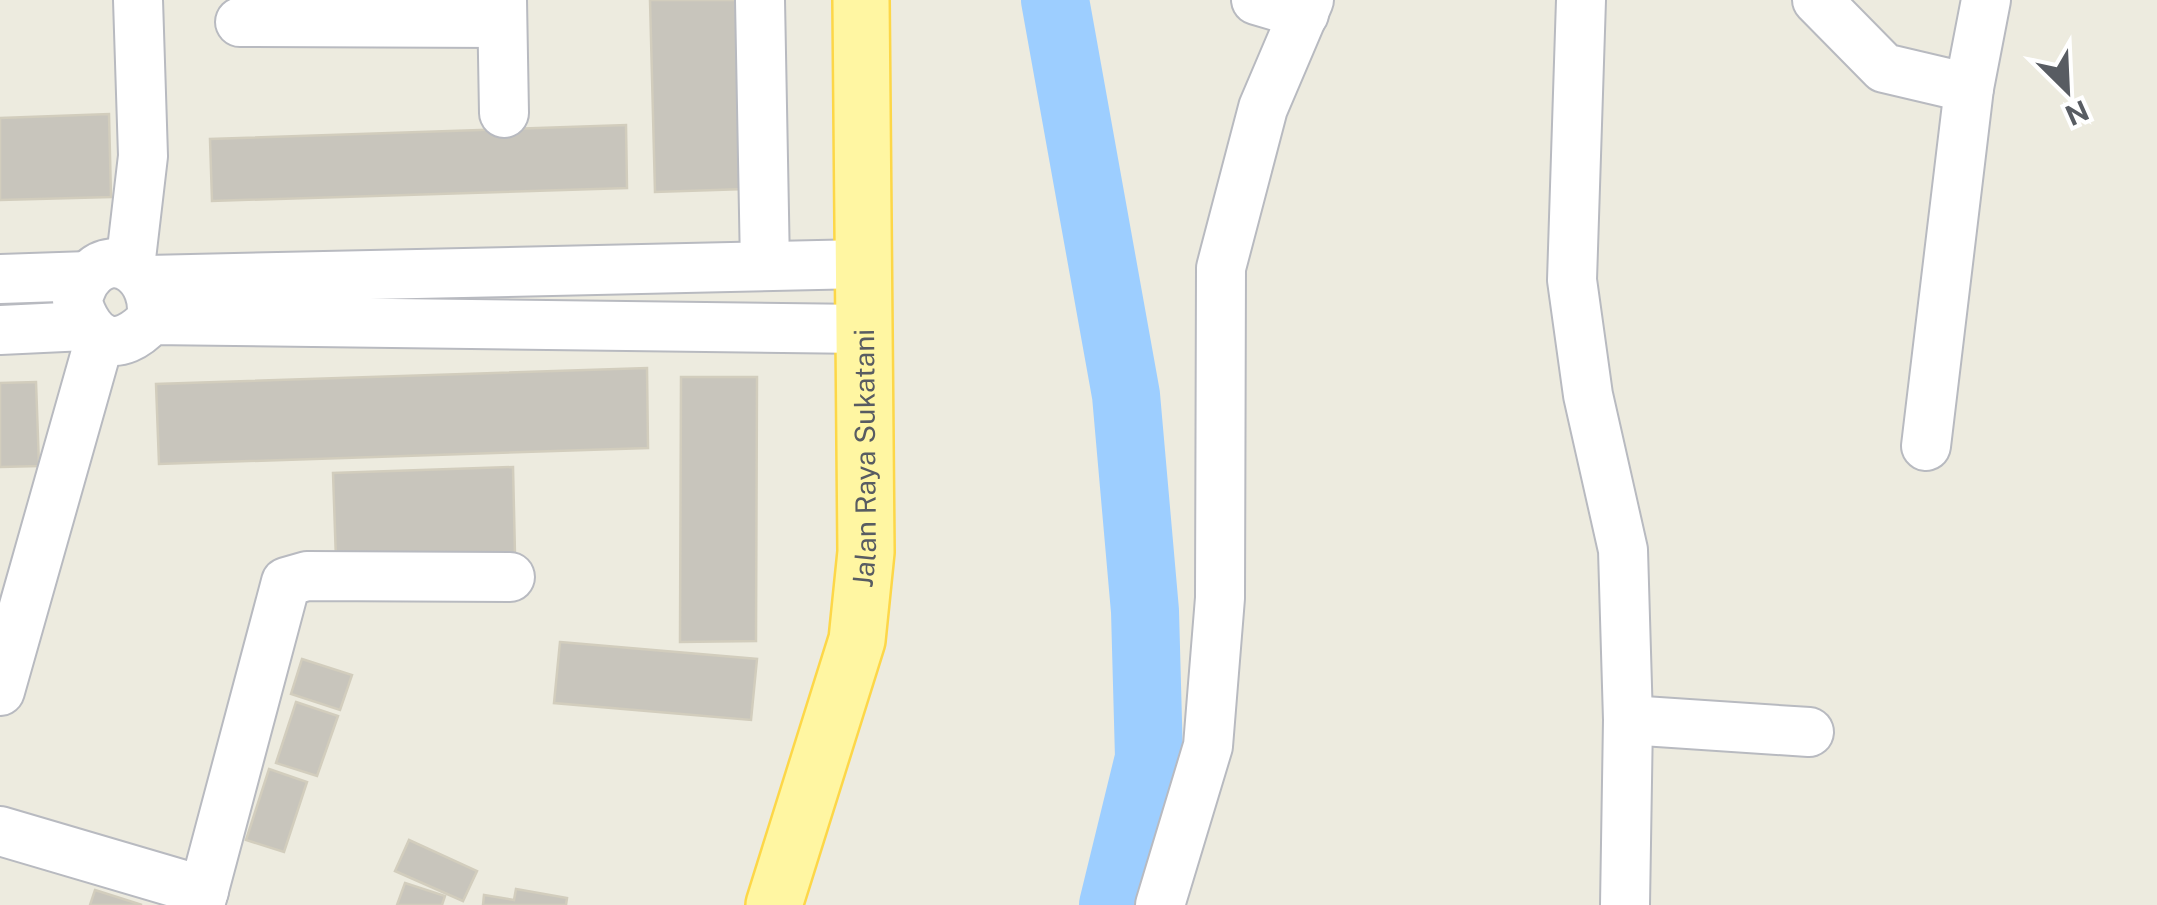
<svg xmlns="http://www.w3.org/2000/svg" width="2157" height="905" font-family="'Public Sans',sans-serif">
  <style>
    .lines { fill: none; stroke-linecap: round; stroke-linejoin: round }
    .river { stroke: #9dceff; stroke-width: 68 }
    .building { fill: #c8c5bc; stroke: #d2cdbd; stroke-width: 2.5 }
    .minor-casing { stroke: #b8bac0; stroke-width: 52 }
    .major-casing { stroke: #fdd748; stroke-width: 60 }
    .minor { stroke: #fff; stroke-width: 48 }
    .major { stroke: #fff6a2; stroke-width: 55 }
    .labels { text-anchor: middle; stroke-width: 10; stroke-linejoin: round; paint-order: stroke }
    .street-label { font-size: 28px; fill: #585c62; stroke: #fff }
  </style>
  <rect width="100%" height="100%" fill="#edebdf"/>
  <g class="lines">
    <polyline class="river" points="1055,0 1126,395 1145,611 1149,758 1113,905"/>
  </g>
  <g class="building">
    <polygon points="650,0 740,0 745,189 655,192"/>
    <polygon points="109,114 111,197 0,200 0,118"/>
    <polygon points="626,125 627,188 212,201 210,139"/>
    <polygon points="647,368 648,448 159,464 156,384"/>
    <polygon points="681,377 757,377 756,641 680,642"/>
    <polygon points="36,382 39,466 0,467 0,383"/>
    <polygon points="513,467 515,555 336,560 333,473"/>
    <polygon points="560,642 757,659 751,720 554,703"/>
    <polygon points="302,659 352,675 340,710 291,694"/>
    <polygon points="296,702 338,716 317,776 276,763"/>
    <polygon points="269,769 307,782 284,852 246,840"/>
    <polygon points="409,840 477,871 463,901 395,871"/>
    <polygon points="405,883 445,896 442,905 397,905"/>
    <polygon points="516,889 567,898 566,905 483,905 484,895 514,900"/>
    <polygon points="95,890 142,905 90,905"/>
  </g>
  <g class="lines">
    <defs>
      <g id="minor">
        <polyline points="502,0 504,113"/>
        <polyline points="760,0 765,266"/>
        <polyline points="1256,0 1304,14"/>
        <polyline points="1581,0 1572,280 1588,395 1623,550 1628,720 1625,905"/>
        <polyline points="1817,0 1884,68 1969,88 1986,0"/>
        <polyline points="240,22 501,23"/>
        <polyline points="130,267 143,156 138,0"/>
        <polyline points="0,279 89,276"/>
        <polyline points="147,280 863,264"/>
        <path d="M151,320c8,-42 -34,-77 -63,-43 -5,6 -8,16 -11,23 12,43 41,56 74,20l714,9"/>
        <polyline points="0,330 85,326"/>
        <polyline points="1926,446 1969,88"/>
        <polyline points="0,691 100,338"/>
        <polyline points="1628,720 1809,732"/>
        <polyline points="0,831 204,891"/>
        <polyline points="200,905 286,582 307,576 510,577"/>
        <polyline points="1160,905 1208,746 1220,598 1221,268 1263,108 1309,0"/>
      </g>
      <g id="major">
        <path id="s1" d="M774,905l83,-265 9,-88 -5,-552"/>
      </g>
    </defs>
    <use href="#minor" class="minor-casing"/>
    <use href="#major" class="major-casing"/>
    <use href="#minor" class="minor"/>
    <use href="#major" class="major"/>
  </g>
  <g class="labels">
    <g class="street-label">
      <text dy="10" stroke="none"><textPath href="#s1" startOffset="460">Jalan Raya Sukatani</textPath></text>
    </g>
  </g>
  <g transform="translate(2067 90) rotate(156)" stroke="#ffffff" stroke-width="8" paint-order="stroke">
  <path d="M0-8L18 38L0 25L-18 38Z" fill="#585c62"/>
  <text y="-15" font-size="28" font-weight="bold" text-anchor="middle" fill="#585c62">N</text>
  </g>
</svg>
